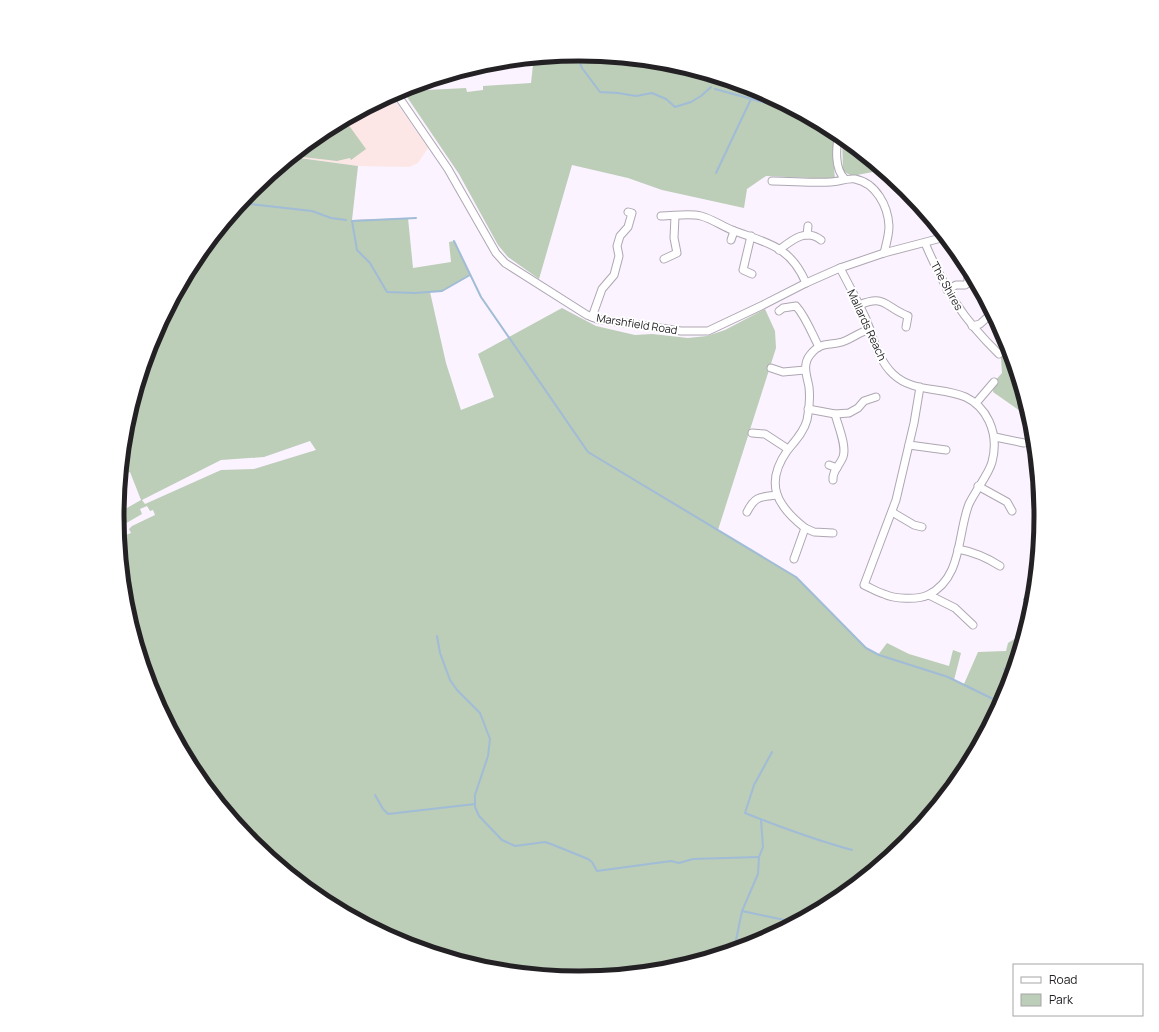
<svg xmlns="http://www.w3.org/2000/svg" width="1159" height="1032" font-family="Manrope,sans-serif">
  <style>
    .education { fill: #fde7e6 }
    .green { fill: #bccdb8; fill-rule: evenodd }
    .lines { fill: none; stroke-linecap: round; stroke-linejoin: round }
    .stream { stroke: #a1bcd6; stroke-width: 2 }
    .minor-casing { stroke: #aea7b2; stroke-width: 9 }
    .minor { stroke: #fff; stroke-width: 7 }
    .labels { text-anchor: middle; stroke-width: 4; stroke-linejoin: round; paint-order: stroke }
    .street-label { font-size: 11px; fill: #242125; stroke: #fff }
    .rim { fill: none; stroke: #242125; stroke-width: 5 }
  </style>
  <rect width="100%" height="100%" fill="#fbf3ff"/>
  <polygon class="education" points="391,95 428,148 418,163 409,167 358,166 292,157 323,132"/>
  <g class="green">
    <polygon points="580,54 670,63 757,89 835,131 833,158 835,179 766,176 747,189 744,208 662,190 628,178 572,165 539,279 508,257 498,245 459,174 405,94 427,90 466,88 467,92 483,90 483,86 531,83 533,65 525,59"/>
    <polygon points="345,120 366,149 351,160 350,158 337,161 294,156 323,132"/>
    <polygon points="842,136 883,170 852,176 843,171"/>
    <path d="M292,157l66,9 -6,54 56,-2 5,50 38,-6 -2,-20 5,-1 16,34 -28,16 -12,1 16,71 15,47 33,-13 -16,-43 84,-46 34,18 39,9 17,-1 36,4 19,-2 18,-6 40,-21 10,22 1,17 -58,182 78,47 70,71 12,7 9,-12 22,11 40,12 4,-16 8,3 -7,27 10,4 14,-32 28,-1 2,-8 11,-7 5,-37 8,-33 9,-58v8l-8,90 -27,87 -42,80 -58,70 -70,57 -80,43 -87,26 -90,9 -90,-9 -87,-26 -79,-43 -70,-57 -58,-71 -42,-79 -27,-87 -5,-53 6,-3 -6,-13 10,-4 -2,-4 3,-3 23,-11 -2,-5 -3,1 -3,-5 -7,3 2,5 -19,11 -5,-12 23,-13 -11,-28 -8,3 4,-49 27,-87 42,-80 58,-70zM310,441l6,9 -62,19 -33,1 -76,34 -3,-4 79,-40 43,-3z"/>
    <polygon points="1008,346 1030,418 993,392 994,382 1002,373 1001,358"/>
  </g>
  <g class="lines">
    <g class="stream">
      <polyline points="576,54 582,68 600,92 618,93 636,96 652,93 666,99 675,107 691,102 701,96 711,87"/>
      <polyline points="715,89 781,107 782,103"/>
      <polyline points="716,173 751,99"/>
      <polyline points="241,203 312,211 331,218 346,220"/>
      <polyline points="416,218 352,221 357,250 370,263 387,292 415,293 442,291 470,275"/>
      <polyline points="454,241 481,297 588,452 796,577 866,648 879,655 948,677 997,701"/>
      <polyline points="1024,599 1033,603"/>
      <polyline points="437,636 440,653 450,680 457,690 480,713 490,739 488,756 475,795 475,807 479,816 502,840 515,846 545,842 551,844 588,859 592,862 597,871 671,861 679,863 693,859 759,857"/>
      <polyline points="1004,669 1012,673"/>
      <path d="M772,752l-18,33 -9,28c35,14 70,27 107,37"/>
      <polyline points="375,795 383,809 388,814 475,804"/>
      <polyline points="742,911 758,874 759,857 763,847 761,820"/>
      <polyline points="734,950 742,911 794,922"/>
    </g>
    <defs>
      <g id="minor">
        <polyline points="396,93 448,169 496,253 505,263 587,315 597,319 681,331 708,331 763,305 806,283 840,268 884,253 945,237"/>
        <path d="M839,134c-3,13 -5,35 6,45"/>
        <path d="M772,181c20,0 39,2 59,1 8,0 15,-4 24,-3 21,4 33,27 34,47 0,9 -3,19 -5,27"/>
        <path d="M661,216c13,0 28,-3 40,0 11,3 21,10 31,14 34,13 58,15 74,53"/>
        <polyline points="807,235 808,226"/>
        <polyline points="751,236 743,270 752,274"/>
        <polyline points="731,240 734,231"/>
        <path d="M925,243c20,47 37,75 74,111"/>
        <path d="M779,250c13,-10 27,-22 42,-10"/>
        <polyline points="664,259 677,253 674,238 675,216"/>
        <path d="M840,268c9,17 18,34 26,51 7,18 12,41 27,55 28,27 75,3 96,47 6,13 7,26 3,41 -3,12 -17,29 -23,42 -12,30 -6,74 -41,91 -10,5 -34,4 -44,-1 -7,-2 -13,-6 -20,-9l32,-85 18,-77 6,-36"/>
        <polyline points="947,290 956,285 965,285 968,283 968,277"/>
        <path d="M859,305c27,-11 25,2 49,11l-2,11"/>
        <path d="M779,311l4,-3 13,-2c10,11 16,28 23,41"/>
        <polyline points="592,317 602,289 614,275 619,256 617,246 620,236 628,227 632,213 628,212"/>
        <polyline points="972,326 980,324 992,313"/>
        <polyline points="771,368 783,372 805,370"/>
        <polyline points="976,403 994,382"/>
        <polyline points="808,409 835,414 849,413 858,408 864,401 876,397"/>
        <polyline points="752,433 765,434 788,449"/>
        <polyline points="995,437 1024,443"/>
        <polyline points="909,445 946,450"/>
        <polyline points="829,465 837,468"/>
        <path d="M833,480c-1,-9 7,-15 10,-23 4,-11 -5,-31 -8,-43"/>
        <polyline points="978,486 1007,502 1012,511"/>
        <path d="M747,512c8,-16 13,-15 30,-17"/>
        <polyline points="892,512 914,525 922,527"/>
        <polyline points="805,528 814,532 833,533"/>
        <path d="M958,549c16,3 28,8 42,17"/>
        <path d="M794,559l11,-31c-28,-22 -41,-44 -18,-77 7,-9 17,-19 20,-31 2,-9 3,-23 2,-33 -2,-11 -7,-22 1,-32 11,-14 18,-9 32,-13 9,-3 18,-10 28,-13"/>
        <polyline points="929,595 955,608 973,625"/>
      </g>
    </defs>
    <use href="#minor" class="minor-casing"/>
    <use href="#minor" class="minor"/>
  </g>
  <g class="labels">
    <g class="street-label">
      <text transform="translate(947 286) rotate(61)" y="4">The Shires</text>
      <text transform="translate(637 324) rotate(9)" y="4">Marshfield Road</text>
      <text transform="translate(867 325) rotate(65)" y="4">Mallards Reach</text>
    </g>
  </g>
  <path d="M0 0H1159V1032H0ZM124 516a455 455 0 1 1 910 0a455 455 0 1 1-910 0Z" fill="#fff" fill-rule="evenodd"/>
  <path class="rim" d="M124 516a455 455 0 1 1 910 0a455 455 0 1 1-910 0Z"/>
  <rect x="1013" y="964" width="130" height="52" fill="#ffffff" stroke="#a7a6a8"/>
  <rect x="1021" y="977" width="20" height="6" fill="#ffffff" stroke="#a7a6a8"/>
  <text x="1049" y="984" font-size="12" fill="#242125">Road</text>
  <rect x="1021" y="994" width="20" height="12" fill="#bccdb8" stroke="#a7a6a8"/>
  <text x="1049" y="1004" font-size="12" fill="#242125">Park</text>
</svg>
